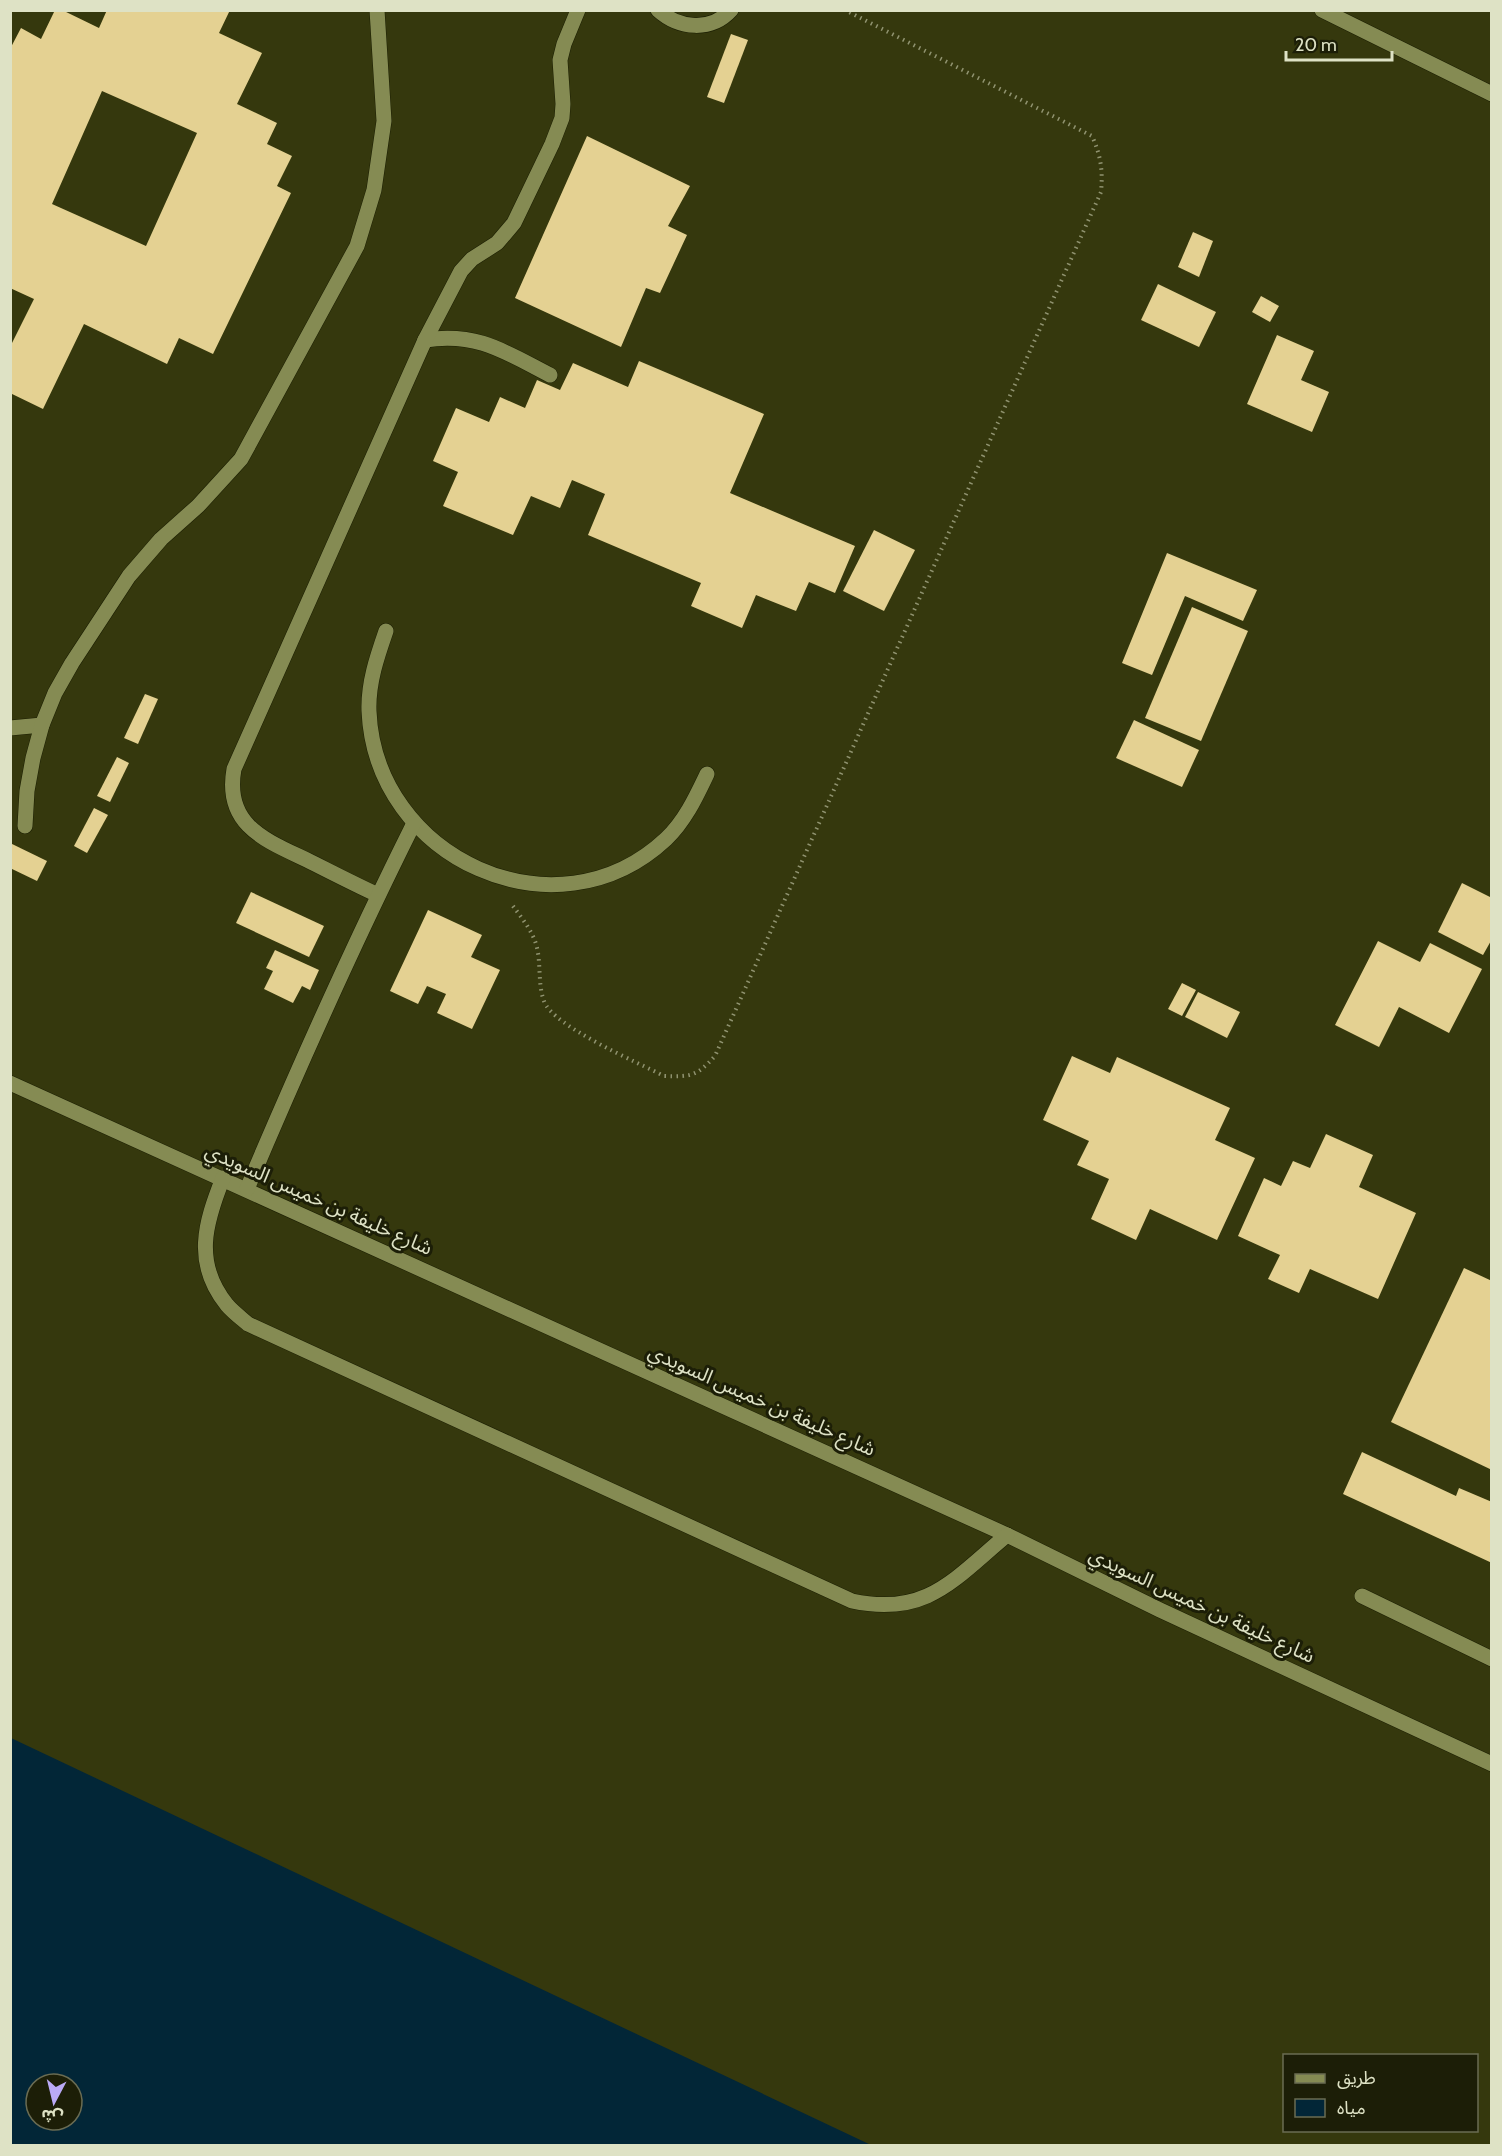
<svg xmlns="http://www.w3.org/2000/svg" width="1502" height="2156" font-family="Cabin,'Noto Sans Arabic',sans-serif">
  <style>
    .water { fill: #022637; fill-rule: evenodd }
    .building { fill: #e4d192; fill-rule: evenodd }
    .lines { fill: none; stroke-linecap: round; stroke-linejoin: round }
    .minor-casing { stroke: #1c1f03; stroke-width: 16 }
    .path { stroke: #909370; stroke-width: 4; stroke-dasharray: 1.5 4.5; stroke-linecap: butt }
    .minor { stroke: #858b53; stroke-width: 15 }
    .labels { text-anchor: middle; stroke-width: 6; stroke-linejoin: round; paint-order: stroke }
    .street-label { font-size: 20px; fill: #dee2c5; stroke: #1c1e07 }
  </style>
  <rect width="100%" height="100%" fill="#35380d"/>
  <path class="water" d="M11,1738l860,407h-860zM36,2084h36v36h-36z"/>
  <g class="building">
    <path d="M55,10h7l37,18 8,-18h123l-11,23 43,20 -25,51 40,19 -10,21 25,12 -15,30 14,7 -78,161 -34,-16 -12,26 -83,-40 -41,85 -33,-16v-46l24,-48 -24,-11v-239l11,-21 20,11zM102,91l95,42 -51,113 -94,-42z"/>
    <polygon points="731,34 748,40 724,103 707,97"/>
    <polygon points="587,136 690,186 668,226 687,235 660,293 646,288 621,347 515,298"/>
    <polygon points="1193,232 1213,241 1199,277 1178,267"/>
    <polygon points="1158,284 1216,312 1199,347 1141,320"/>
    <polygon points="1261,296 1279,306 1270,322 1252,312"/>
    <polygon points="1277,335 1314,351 1301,380 1329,392 1312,432 1247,404"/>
    <polygon points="639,361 764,414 730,493 855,546 835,593 809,582 796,611 756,595 742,628 691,606 701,583 588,535 605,494 572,480 560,508 531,496 513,535 443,506 458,472 433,461 456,408 489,422 500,397 525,408 537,380 560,390 573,363 628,387"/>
    <polygon points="874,530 915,550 884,611 843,591"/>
    <polygon points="1167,553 1257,590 1243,621 1185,596 1152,675 1122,663"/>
    <polygon points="1192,607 1248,631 1201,741 1145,718"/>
    <polygon points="145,694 158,699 138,744 124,738"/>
    <polygon points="1134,720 1199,750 1182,787 1116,758"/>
    <polygon points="117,757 129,763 110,802 97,796"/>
    <polygon points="94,808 108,815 87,853 74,846"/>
    <polygon points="10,843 47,861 37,881 10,868"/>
    <polygon points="1462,883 1492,898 1492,939 1483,955 1438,932"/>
    <polygon points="251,892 324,926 309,957 236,923"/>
    <polygon points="428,910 482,935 471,957 500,970 472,1029 437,1013 446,994 427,986 418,1004 390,991"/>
    <polygon points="1378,941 1420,962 1430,943 1482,969 1449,1033 1399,1007 1379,1047 1335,1025"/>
    <polygon points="275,950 319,970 310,990 302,986 293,1003 264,989 273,971 266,968"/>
    <polygon points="1182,983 1196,990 1182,1016 1168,1009"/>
    <polygon points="1198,992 1240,1012 1227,1038 1185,1017"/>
    <polygon points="1072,1056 1110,1073 1117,1057 1230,1108 1215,1140 1255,1158 1217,1240 1150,1209 1136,1240 1091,1219 1109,1179 1077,1165 1089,1141 1043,1120"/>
    <polygon points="1326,1134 1373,1155 1359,1187 1416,1213 1378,1299 1310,1269 1299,1293 1268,1279 1280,1255 1238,1236 1264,1178 1281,1186 1293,1161 1310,1168"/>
    <polygon points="1464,1268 1492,1281 1492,1470 1391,1422"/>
    <polygon points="1362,1452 1456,1496 1459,1488 1492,1502 1492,1563 1343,1494"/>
  </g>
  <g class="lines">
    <defs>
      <g id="minor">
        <path d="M658,10c21,19 53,22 73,0"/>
        <polyline points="1322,10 1492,94"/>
        <path d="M425,340c53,-8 80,12 125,35"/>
        <path d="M386,631c-9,26 -18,52 -17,80 6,147 187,231 297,128 19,-18 30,-42 41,-65"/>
        <polyline points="10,728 42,725"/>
        <polyline points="25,826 27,791 33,758 42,725 55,693 72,663 129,576 161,539 198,506 241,459 357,246 374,190 384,121 377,10"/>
        <path d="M378,895c-24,-11 -47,-23 -71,-35 -42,-20 -83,-35 -73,-91l191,-429 36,-69 11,-12 25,-16 17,-20 38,-79 10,-26 1,-14 -3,-44 4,-16 14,-34"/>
        <polyline points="10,1083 1007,1535 1160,1610 1492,1764"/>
        <path d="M223,1178c-18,45 -30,85 4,127 6,7 14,13 21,19l604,277c75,16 102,-22 155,-66"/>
        <path d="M247,1189c52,-123 107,-246 167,-366"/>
        <polyline points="1362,1596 1492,1659"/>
      </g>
    </defs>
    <use href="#minor" class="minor-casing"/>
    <path class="path" d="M513,906c8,11 17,22 22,35 7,19 2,41 9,60 8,25 95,62 120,75 27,1 33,0 51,-20l386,-864c2,-21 0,-36 -9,-56l-247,-126"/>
    <use href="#minor" class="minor"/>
  </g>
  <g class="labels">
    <g class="street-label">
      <text transform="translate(319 1199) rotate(24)" y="7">شارع خليفة بن خميس السويدي</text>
      <text transform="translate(762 1400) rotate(24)" y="7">شارع خليفة بن خميس السويدي</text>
      <text transform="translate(1202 1605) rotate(25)" y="7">شارع خليفة بن خميس السويدي</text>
    </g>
  </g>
  <rect width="1502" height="2156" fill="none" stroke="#dee2c5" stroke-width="24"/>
  <rect x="1283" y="2054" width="195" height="78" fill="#1c1e07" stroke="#6a6c53" stroke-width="1.5"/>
  <rect x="1295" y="2074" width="30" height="9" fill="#858b53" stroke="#6a6c53" stroke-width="1.5"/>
  <text x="1337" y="2084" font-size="18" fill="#dee2c5">طريق</text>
  <rect x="1295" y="2099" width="30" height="18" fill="#022637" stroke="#6a6c53" stroke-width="1.5"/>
  <text x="1337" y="2114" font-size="18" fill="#dee2c5">مياه</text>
  <g transform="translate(54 2102) rotate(187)"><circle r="28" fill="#1c1e07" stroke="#6a6c53" stroke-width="1.5"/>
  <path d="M0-4.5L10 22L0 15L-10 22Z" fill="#baaaf6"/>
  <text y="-9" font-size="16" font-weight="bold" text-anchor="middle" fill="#dee2c5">ش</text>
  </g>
  <path d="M1286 51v9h106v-9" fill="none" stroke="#dee2c5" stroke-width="3"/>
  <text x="1295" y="51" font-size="18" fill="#dee2c5" stroke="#1c1e07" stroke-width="4.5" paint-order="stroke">20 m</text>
</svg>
